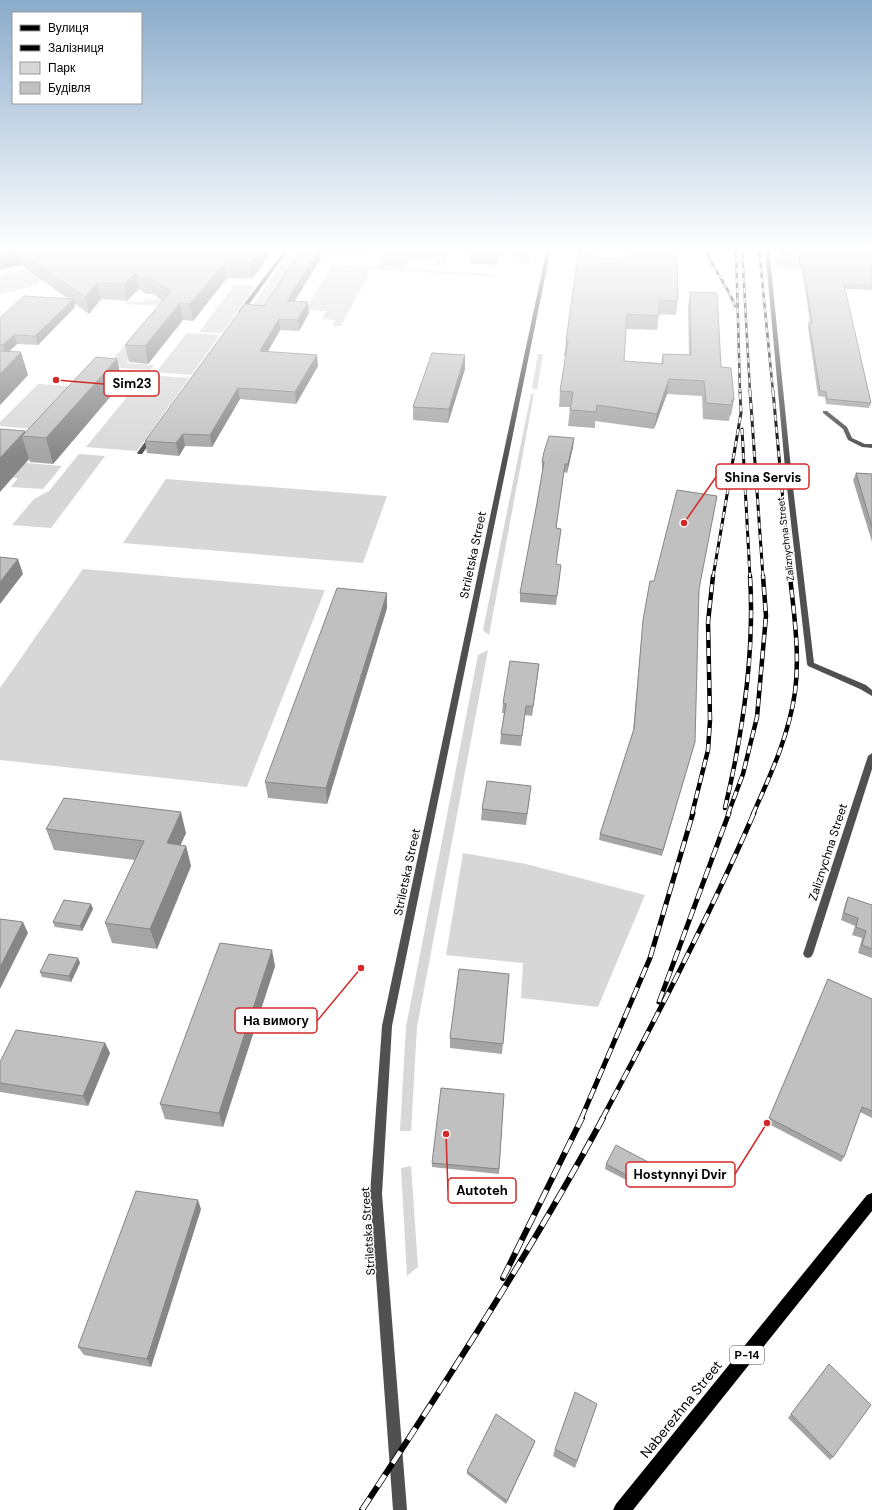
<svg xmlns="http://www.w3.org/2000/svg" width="872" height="1510" font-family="'DM Sans',sans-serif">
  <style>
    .green { fill: #d7d7d7 }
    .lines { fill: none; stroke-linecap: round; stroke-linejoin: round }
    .minor { fill: #505050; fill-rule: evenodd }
    .tertiary { fill: #505050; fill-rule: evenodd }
    .primary { fill: #000; fill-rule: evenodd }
    .rail-far4-casing { stroke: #000; stroke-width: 2.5 }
    .rail-far3-casing { stroke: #000; stroke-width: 3 }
    .rail-far2-casing { stroke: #000; stroke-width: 4.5 }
    .rail-far1-casing { stroke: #000; stroke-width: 5 }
    .rail-casing { stroke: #000; stroke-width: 6 }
    .rail-far4 { stroke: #fff; stroke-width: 1.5; stroke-dasharray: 5; stroke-linecap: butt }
    .rail-far3 { stroke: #fff; stroke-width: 2; stroke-dasharray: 6; stroke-linecap: butt }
    .rail-far2 { stroke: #fff; stroke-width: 3; stroke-dasharray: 8; stroke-linecap: butt }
    .rail-far1 { stroke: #fff; stroke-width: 3.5; stroke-dasharray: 11; stroke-linecap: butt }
    .rail { stroke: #fff; stroke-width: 4.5; stroke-dasharray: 14; stroke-linecap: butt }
    .wall { fill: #a5a5a5 }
    .shaded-wall { fill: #868686 }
    .building { fill: #c0c0c0; stroke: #868686 }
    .labels { text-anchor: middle; stroke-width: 3; stroke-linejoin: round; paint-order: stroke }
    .far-street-label { font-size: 10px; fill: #000; stroke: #fff }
    .shield { fill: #fff; stroke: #4c4c4c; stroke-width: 1 }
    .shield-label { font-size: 11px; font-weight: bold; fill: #000 }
    .street-label { font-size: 12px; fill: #000; stroke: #fff }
    .near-street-label { font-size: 14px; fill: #000; stroke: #fff }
    .leader { fill: none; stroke: #d62828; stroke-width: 1.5 }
    .callout-dot { fill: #d62828; stroke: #fff; stroke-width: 1.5 }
    .callout { fill: #fff; stroke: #d62828; stroke-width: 1.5 }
    .callout-label { font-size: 13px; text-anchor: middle; font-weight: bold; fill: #000 }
  </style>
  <rect width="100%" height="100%" fill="#fff"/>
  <g class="green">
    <polygon points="298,248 350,248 346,255 368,256 294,253"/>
    <polygon points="387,248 451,248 443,267 434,266 436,261 409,259 405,269 496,274 495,277 368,269 366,274 369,274 341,326 333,326 335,320 322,319 326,311 305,310 332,265 377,267"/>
    <polygon points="512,248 533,248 529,265 509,261"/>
    <polygon points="782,248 794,248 798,271 772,266"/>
    <polygon points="287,255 324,256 323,258 302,257 269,307 250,309"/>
    <polygon points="46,264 50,267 37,285 0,294 0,275"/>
    <path d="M200,279l26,1 -2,2 -20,-1 -31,38 -10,-1 -37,45 28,2 -4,5 -44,-3 53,-61 -34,-2 2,-3 17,1 2,-3c11,0 29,2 38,-7 7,-7 5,-10 16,-13z"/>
    <polygon points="234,285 255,286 222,333 199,332"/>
    <polygon points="187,333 220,335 191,375 156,372"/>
    <polygon points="538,354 543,354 537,390 532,388"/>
    <polygon points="84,370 138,375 132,382 100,380 26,463 62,466 43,489 11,487 18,478 3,477 0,443 35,429 0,426 0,422 38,384 69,386"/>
    <polygon points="145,375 189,378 137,451 86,447"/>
    <polygon points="531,394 534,394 489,635 483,630"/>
    <polygon points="79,454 105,456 51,528 12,525 34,499 49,491"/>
    <polygon points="166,479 387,496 363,563 123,543"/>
    <polygon points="83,569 325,590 247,787 0,760 0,688"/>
    <polygon points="488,650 417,1027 411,1131 400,1131 406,1027 478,655"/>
    <polygon points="463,853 526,864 645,895 598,1007 521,998 523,963 446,955"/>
    <polygon points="411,1166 418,1267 407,1276 401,1168"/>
  </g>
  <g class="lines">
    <g class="minor">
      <polygon points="286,248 290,248 242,314 238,314 238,312"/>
      <polygon points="765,248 769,248 792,479 814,663 866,685 872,690 872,696 860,689 808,666 807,664 786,479"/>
      <polygon points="823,411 827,411 847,427 852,438 865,444 872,444 872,448 862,447 848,440 843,429 823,413"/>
      <polygon points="150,435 155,436 142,454 138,454 137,453"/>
      <polygon points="872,753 872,769 813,954 811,957 808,958 805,957 803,954 868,756"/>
    </g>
    <polygon class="tertiary" points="547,248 551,248 392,1026 382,1194 407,1510 393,1510 370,1194 382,1026"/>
    <polygon class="primary" points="872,1193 872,1211 633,1510 613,1510 616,1504 867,1195"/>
    <defs>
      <g id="rail-far4">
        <path d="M705,248c7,21 23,37 30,58"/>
        <polyline points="736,248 740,392"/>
        <polyline points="742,248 750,392"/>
        <polyline points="759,248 773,392"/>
      </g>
      <g id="rail-far3">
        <polyline points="750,391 763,577"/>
        <polyline points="773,391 790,577"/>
        <polyline points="742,429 750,577"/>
        <polyline points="713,577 741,413 740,391"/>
      </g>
      <g id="rail-far2">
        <path d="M725,808c18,-76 30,-154 25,-232"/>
        <polyline points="692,814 708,750 710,720 708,622 713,576"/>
        <polyline points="728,814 743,774 757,717 766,616 763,576"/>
        <path d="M753,814c18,-40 36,-79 42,-122 5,-38 -1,-78 -5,-116"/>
      </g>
      <g id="rail-far1">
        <polyline points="659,1002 729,813"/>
        <polyline points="581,1119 650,958 693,813"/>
        <path d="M602,1119c54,-101 107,-202 152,-306"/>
      </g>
      <g id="rail">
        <polyline points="503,1278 582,1118"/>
        <path d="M362,1510c84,-128 168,-257 241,-392"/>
      </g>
    </defs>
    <use href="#rail-far4" class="rail-far4-casing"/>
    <use href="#rail-far3" class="rail-far3-casing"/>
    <use href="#rail-far2" class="rail-far2-casing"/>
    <use href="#rail-far1" class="rail-far1-casing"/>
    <use href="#rail" class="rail-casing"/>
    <use href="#rail-far4" class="rail-far4"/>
    <use href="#rail-far3" class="rail-far3"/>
    <use href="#rail-far2" class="rail-far2"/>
    <use href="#rail-far1" class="rail-far1"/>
    <use href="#rail" class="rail"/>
  </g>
  <g class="wall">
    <polygon points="0,248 78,252 269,256 252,279 227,278 193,321 183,320 148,364 129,362 125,345 163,301 153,294 146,294 139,289 127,301 101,299 89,314 75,304 75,307 38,345 17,344 9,351 28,375 0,405 0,318 67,298 21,265 0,270"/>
    <polygon points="348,248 371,248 366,255 349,254"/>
    <polygon points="470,248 502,248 497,265 469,263 469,251"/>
    <polygon points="628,248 677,248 678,301 676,315 659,314 657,330 626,329 624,361 661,363 663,354 689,355 688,306 690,292 734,400 731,416 730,415 729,421 703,419 702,396 667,394 654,429 595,421 595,428 568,426 570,407 559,407 560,391 566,356 564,356 566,341 597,258 627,260"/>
    <polygon points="795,248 872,248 872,290 845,289 871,403 869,408 826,404 825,397 818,396 808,327 809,322 810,322 802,269 800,269"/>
    <polygon points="321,258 294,301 309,313 299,331 280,330 268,351 318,366 296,404 240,399 212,447 185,446 179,456 147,453 145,441 264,306"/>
    <polygon points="117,359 122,383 53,464 30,462 29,459 0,429 25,432"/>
    <polygon points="465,369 448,423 413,420 413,407"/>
    <polygon points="574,438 573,447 567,473 564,472 556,528 561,529 556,564 560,573 556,605 520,602 520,593 537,503 543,471 542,470 542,462"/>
    <polygon points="856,473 872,474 872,542 853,480"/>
    <polygon points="699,589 693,748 662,856 599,840 600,834 633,731 643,620"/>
    <polygon points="387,608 327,804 268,798 265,782"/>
    <polygon points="539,664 532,716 525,715 521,746 500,744 501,734 504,713 502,713 503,703"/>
    <polygon points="530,796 526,825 481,820 482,809"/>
    <polygon points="46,829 186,833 180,845 186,846 191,866 157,949 112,943 105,923 135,860 54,850"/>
    <polygon points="848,897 872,905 872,958 858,953 862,938 852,935 855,926 841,920 845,904"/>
    <polygon points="91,904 93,909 82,931 55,927 53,922"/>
    <polygon points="78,958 80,963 71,982 42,977 40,972"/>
    <polygon points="275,966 223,1127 165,1119 160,1104"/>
    <polygon points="509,974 502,1054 450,1048 450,1038"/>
    <polygon points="828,979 872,999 872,1118 860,1112 844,1157 841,1162 767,1123"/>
    <polygon points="105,1043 110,1053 88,1106 0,1092 0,1062"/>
    <polygon points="504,1094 499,1174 432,1167 432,1163"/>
    <polygon points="648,1162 638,1186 605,1169 606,1164"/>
    <polygon points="201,1209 151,1367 84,1355 78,1347"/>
    <polygon points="829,1364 833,1457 830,1460 788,1418"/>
    <polygon points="597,1404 575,1468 553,1456 555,1449"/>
    <polygon points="535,1441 534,1444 506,1504 467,1474 467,1471"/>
  </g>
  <g class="shaded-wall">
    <polygon points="262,248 268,248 269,256 252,279 250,263"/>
    <polygon points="320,248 321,258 288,312 287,301"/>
    <polygon points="366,248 371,248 366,255"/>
    <polygon points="499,248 502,248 497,265 498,253"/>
    <polygon points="17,250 21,265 0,270 0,253"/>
    <polygon points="225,262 227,278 193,321 190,304"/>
    <polygon points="136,273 139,289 127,301 124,284"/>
    <polygon points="97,283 101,299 89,314 85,297"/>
    <polygon points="74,299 75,307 38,345 35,336"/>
    <polygon points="308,302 309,313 299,331 298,320"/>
    <polygon points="180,303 183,320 148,364 145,346"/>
    <polygon points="279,319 280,330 262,362 260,351"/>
    <polygon points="14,335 17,344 6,354 3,345"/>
    <polygon points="21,352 28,375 0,405 0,374"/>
    <polygon points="317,355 318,366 296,404 295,392"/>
    <polygon points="465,355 465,369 448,423 449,409"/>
    <polygon points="117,359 122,383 53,464 46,438"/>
    <polygon points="669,379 667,394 654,429 657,414"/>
    <polygon points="238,388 240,399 212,447 210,435"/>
    <polygon points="25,431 27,436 22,436 29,459 0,492 0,458"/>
    <polygon points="183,434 185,446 179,456 176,443"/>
    <polygon points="574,438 573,447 567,473 568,464"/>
    <polygon points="565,464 564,472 555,537 556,528"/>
    <polygon points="18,559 23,574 0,604 0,582"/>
    <polygon points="387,593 387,608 327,804 326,788"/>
    <polygon points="539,664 538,673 532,716 533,706"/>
    <polygon points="181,812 186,833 172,864 167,843"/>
    <polygon points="186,846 191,866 157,949 150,929"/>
    <polygon points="91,904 93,909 82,931 80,926"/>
    <polygon points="23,922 28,933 0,989 0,967"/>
    <polygon points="272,950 275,966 223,1127 219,1113"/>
    <polygon points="78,958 80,963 71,982 69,976"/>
    <polygon points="105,1043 110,1053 88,1106 83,1096"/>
    <polygon points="648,1162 647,1166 638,1186 639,1182"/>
    <polygon points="198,1200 201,1209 151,1367 147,1359"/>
    <polygon points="535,1441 534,1444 506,1504 507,1501"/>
  </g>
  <g class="building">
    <polygon points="0,248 71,248 78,252 95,248 262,248 250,263 225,262 190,304 180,303 145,346 125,345 171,291 150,278 143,278 136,273 124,284 97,283 85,297 17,250 0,253"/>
    <polygon points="303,248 320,248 287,301 308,302 298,320 279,319 260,351 317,355 295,392 238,388 210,435 183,434 176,443 145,441 245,304 264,306"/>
    <polygon points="470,248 499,248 498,253 469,251"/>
    <polygon points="579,248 598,248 597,258 628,260 629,248 677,248 678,301 659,300 659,316 627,314 624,361 663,364 663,354 691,355 690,292 717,293 721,367 731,368 734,400 732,400 732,405 706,403 704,381 669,379 657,414 597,405 596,412 570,410 573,392 560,391 568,341 566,341"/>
    <polygon points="797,248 872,248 872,286 844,284 871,403 827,399 826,392 820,391 809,322 812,323 803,265 801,265"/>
    <polygon points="24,296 74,299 35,336 14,335 3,345 0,345 0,318"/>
    <polygon points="0,351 21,352 0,374"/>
    <polygon points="432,353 465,355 449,409 413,407"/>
    <polygon points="96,357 117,359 46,438 22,436"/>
    <polygon points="0,429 25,431 0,458"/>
    <polygon points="549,436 574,438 568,464 565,464 556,528 561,529 556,564 561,565 557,596 520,593 537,503 544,462 542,462 544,452"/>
    <polygon points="856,473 872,474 872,527"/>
    <polygon points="677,490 717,496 699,589 695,742 663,850 600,834 634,729 643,620 650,581 654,581"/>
    <polygon points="0,557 18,559 0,582"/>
    <polygon points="337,588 387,593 326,788 265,782"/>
    <polygon points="510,661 539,664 533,706 526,706 522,736 501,734 506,704 503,703"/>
    <polygon points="487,781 531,786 527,814 482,809"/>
    <polygon points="64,798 181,812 167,843 186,846 150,929 105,923 144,841 46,829"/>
    <polygon points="848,897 872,905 872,949 862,945 866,931 856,927 858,918 844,913"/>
    <polygon points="64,900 91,904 80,926 53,922"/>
    <polygon points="0,919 23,922 0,967"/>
    <polygon points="220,943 272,950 219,1113 160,1104"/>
    <polygon points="49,954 78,958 69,976 40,972"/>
    <polygon points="459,969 509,974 503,1044 450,1038"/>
    <polygon points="828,979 872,999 872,1111 862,1107 844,1157 769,1118"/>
    <polygon points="16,1030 105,1043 83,1096 0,1083 0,1062"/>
    <polygon points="441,1088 504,1094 499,1169 432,1163"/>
    <polygon points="616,1145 648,1162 639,1182 606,1164"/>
    <polygon points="136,1191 198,1200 147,1359 78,1347"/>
    <polygon points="829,1364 871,1405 833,1457 791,1414"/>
    <polygon points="575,1392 597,1404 577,1461 555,1449"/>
    <polygon points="496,1414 535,1441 507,1501 467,1471"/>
  </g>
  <linearGradient id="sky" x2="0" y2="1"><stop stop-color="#8aabca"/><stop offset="0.54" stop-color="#fff"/><stop offset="1" stop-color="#fff" stop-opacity="0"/></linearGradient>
  <rect width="872" height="459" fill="url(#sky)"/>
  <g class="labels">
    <g class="far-street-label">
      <text transform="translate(785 539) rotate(-97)" y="4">Zaliznychna Street</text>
    </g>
    <rect class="shield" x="730" y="1346" width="34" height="18" rx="3"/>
    <g class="shield-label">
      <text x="747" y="1359">Р-14</text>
    </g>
    <g class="street-label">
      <text transform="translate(473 555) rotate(-78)" y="4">Striletska Street</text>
      <text transform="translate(828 852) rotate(-72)" y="4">Zaliznychna Street</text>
      <text transform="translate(407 872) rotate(-78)" y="4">Striletska Street</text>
      <text transform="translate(368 1231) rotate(-94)" y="4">Striletska Street</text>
    </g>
    <g class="near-street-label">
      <text transform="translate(681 1409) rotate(-51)" y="5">Naberezhna Street</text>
    </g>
  </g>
  <path class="leader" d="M56 380L104 384M684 523L716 477M361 968L317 1021M767 1123L735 1174M446 1134L448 1191"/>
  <g class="callout-dot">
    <circle cx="56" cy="380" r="4"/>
    <circle cx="684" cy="523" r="4"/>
    <circle cx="361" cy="968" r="4"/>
    <circle cx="767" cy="1123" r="4"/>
    <circle cx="446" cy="1134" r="4"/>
  </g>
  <g class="callout">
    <rect x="104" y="371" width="55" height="25" rx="4"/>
    <rect x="716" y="464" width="93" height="25" rx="4"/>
    <rect x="235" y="1008" width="82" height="25" rx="4"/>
    <rect x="626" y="1162" width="109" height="25" rx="4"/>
    <rect x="448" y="1178" width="68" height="25" rx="4"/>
  </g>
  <g class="callout-label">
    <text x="132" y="388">Sim23</text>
    <text x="763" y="482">Shina Servis</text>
    <text x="276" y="1025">На вимогу</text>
    <text x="680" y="1179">Hostynnyi Dvir</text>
    <text x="482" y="1195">Autoteh</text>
  </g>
  <rect x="12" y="12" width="130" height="92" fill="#ffffff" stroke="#999999"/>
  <rect x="20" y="25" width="20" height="6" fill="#000000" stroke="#999999"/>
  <text x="48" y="32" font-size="12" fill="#000000">Вулиця</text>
  <rect x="20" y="45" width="20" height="6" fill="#000000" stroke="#999999"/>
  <text x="48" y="52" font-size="12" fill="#000000">Залізниця</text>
  <rect x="20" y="62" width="20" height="12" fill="#d7d7d7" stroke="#999999"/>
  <text x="48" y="72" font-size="12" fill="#000000">Парк</text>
  <rect x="20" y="82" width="20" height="12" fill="#c0c0c0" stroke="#999999"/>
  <text x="48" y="92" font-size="12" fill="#000000">Будівля</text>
</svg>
